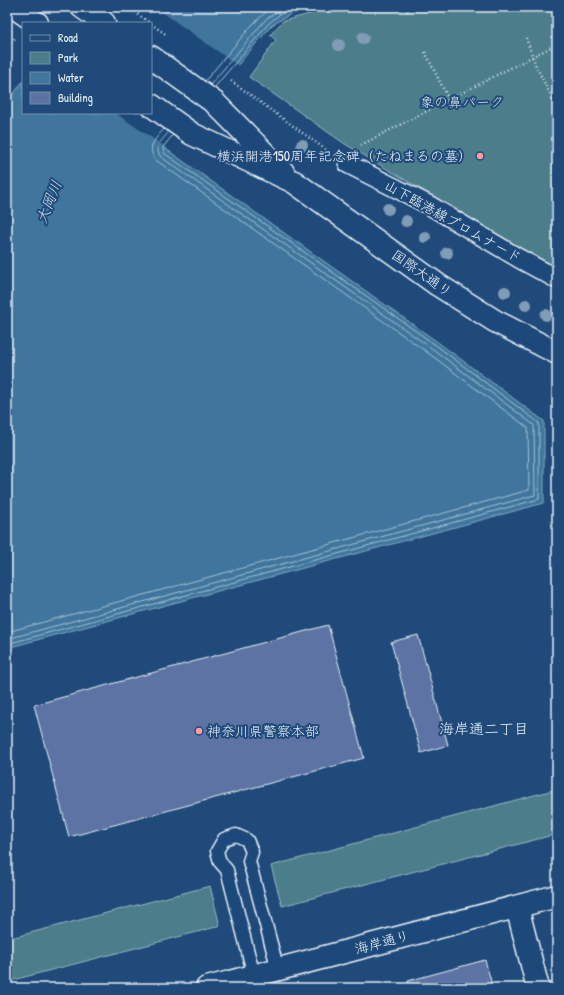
<svg xmlns="http://www.w3.org/2000/svg" width="564" height="995" font-family="'Patrick Hand','Klee One',sans-serif">
  <style>
    .green { fill: #4c7e8a; stroke: #9ab8c1 }
    .water { fill: #40769d; stroke: #83a7c1 }
    .pier { fill: #1f4a7a }
    .lines { fill: none; stroke-linecap: round; stroke-linejoin: round }
    .shore { stroke: #a5c0d4; stroke-width: 1 }
    .building { fill: #5d73a3; stroke: #e8f1f8 }
    .service-casing { stroke: #e8f1f8; stroke-width: 15 }
    .pedestrian-casing { stroke: #e8f1f8; stroke-width: 21 }
    .minor-casing { stroke: #e8f1f8; stroke-width: 25 }
    .tertiary-casing { stroke: #e8f1f8; stroke-width: 25 }
    .path { stroke: #e8f1f8; stroke-width: 2.5; stroke-dasharray: 1 3; stroke-linecap: butt }
    .service { stroke: #1f4a7a; stroke-width: 12 }
    .pedestrian { stroke: #1f4a7a; stroke-width: 18 }
    .minor { stroke: #1f4a7a; stroke-width: 22 }
    .tertiary { stroke: #1f4a7a; stroke-width: 22 }
    .tree { fill: #819cb6 }
    .poi-dot { fill: #ff9aa2; stroke: #1f4a7a; stroke-width: 1.5 }
    .labels { text-anchor: middle; stroke-width: 4; stroke-linejoin: round; paint-order: stroke }
    .park-label { font-size: 14px; fill: #d1e0e8; stroke: #1f4a7a }
    .poi-label { font-size: 14px; fill: #e8f1f8; stroke: #1f4a7a; text-anchor: end }
    .street-label { font-size: 14px; fill: #e8f1f8; stroke: #1f4a7a }
    .water-label { font-size: 15px; font-style: italic; fill: #cfdfea; stroke: #1f4a7a }
    .neighbourhood-label { font-size: 15px; fill: #e8f1f8; stroke: #1f4a7a }
  </style>
  <rect width="100%" height="100%" fill="#1f4a7a"/>
  <filter id="ink" filterUnits="userSpaceOnUse"><feTurbulence type="fractalNoise" baseFrequency=".025" numOctaves="2"/><feDisplacementMap in="SourceGraphic" scale="8" xChannelSelector="R" yChannelSelector="G"/><feConvolveMatrix kernelMatrix="1 2 1 2 8 2 1 2 1" color-interpolation-filters="sRGB"/></filter>
  <g filter="url(#ink)">
    <g class="green">
      <polygon points="336,7 557,7 557,267 520,248 345,144 249,77 276,40 270,35 283,21"/>
      <polygon points="557,789 557,834 282,906 271,866"/>
      <polygon points="210,886 220,926 13,980 7,958 7,939"/>
    </g>
    <polygon class="water" points="98,7 317,7 291,14 272,25 166,149 439,343 544,421 544,503 7,648 7,103 23,81 23,113 151,113 151,23"/>
    <polygon class="pier" points="95,7 155,7 240,67 169,149 177,155 115,113 151,113 151,23 83,23"/>
    <g class="lines">
      <g class="shore">
        <polyline points="205,81 252,25 271,7"/>
        <polyline points="210,85 266,19 284,7"/>
        <polyline points="214,88 269,23 280,14 301,7"/>
        <path d="M7,632l522,-142 -1,-62 -97,-73 -274,-194c-12,-12 -2,-22 7,-32"/>
        <path d="M7,639l528,-144 -1,-70 -100,-75 -273,-193c-8,-10 1,-17 8,-25"/>
        <polyline points="7,644 539,499 539,423 437,346 164,153 163,147 173,135"/>
      </g>
    </g>
    <g class="building">
      <polygon points="328,625 364,758 69,837 34,705"/>
      <polygon points="418,635 448,745 421,753 391,642"/>
      <polygon points="485,960 493,988 409,988 408,981"/>
    </g>
    <g class="lines">
      <defs>
        <polyline id="service" points="254,976 227,870 220,862 217,851 224,839 236,835 247,840 252,852 249,861 278,970"/>
        <polyline id="pedestrian" points="348,164 429,205 520,259 557,279"/>
        <polyline id="minor" points="517,907 538,988"/>
        <g id="tertiary">
          <polyline points="14,7 37,23"/>
          <polyline points="82,7 104,23"/>
          <polyline points="151,57 215,103 283,172"/>
          <polyline points="151,105 192,134 294,182 438,285 495,321 557,353"/>
          <polyline points="207,988 557,896"/>
        </g>
      </defs>
      <use href="#service" class="service-casing"/>
      <use href="#pedestrian" class="pedestrian-casing"/>
      <use href="#minor" class="minor-casing"/>
      <use href="#tertiary" class="tertiary-casing"/>
      <g class="path">
        <polyline points="128,7 150,23"/>
        <polyline points="406,7 408,13"/>
        <polyline points="151,24 167,35"/>
        <polyline points="526,38 536,66 557,108"/>
        <polyline points="7,49 15,38"/>
        <polyline points="425,52 449,100"/>
        <polyline points="231,81 329,152"/>
        <polyline points="361,145 557,44"/>
      </g>
      <use href="#service" class="service"/>
      <use href="#pedestrian" class="pedestrian"/>
      <use href="#minor" class="minor"/>
      <use href="#tertiary" class="tertiary"/>
    </g>
    <g class="tree">
      <circle cx="363" cy="38" r="6"/>
      <circle cx="339" cy="45" r="6"/>
      <circle cx="302" cy="145" r="6"/>
      <circle cx="388" cy="209" r="6"/>
      <circle cx="406" cy="221" r="6"/>
      <circle cx="425" cy="237" r="6"/>
      <circle cx="447" cy="253" r="6"/>
      <circle cx="505" cy="292" r="6"/>
      <circle cx="526" cy="305" r="6"/>
      <circle cx="546" cy="315" r="6"/>
    </g>
  </g>
  <g class="poi-dot">
    <circle cx="480" cy="156" r="4"/>
    <circle cx="199" cy="731" r="4"/>
  </g>
  <g class="labels">
    <g class="park-label">
      <text x="462" y="107">象の鼻パーク</text>
    </g>
    <g class="poi-label">
      <text x="472" y="161">横浜開港150周年記念碑（たねまるの墓）</text>
      <text x="207" y="736" text-anchor="start">神奈川県警察本部</text>
    </g>
    <g class="street-label">
      <text transform="translate(453 221) rotate(29)" y="5">山下臨港線プロムナード</text>
      <text transform="translate(422 273) rotate(35)" y="5">国際大通り</text>
      <text transform="translate(382 942) rotate(-15)" y="5">海岸通り</text>
    </g>
    <g class="water-label">
      <text transform="translate(49 202) rotate(-68)" y="5">大岡川</text>
    </g>
    <g class="neighbourhood-label">
      <text x="484" y="734">海岸通二丁目</text>
    </g>
  </g>
  <rect width="564" height="995" fill="none" stroke="#1f4a7a" stroke-width="24"/>
  <rect x="12" y="12" width="540" height="971" fill="none" stroke="#e8f1f8" stroke-width="1.5" filter="url(#ink)"/>
  <rect x="22" y="22" width="130" height="92" fill="#1f4a7a" stroke="#6f8dac"/>
  <rect x="30" y="35" width="20" height="6" fill="#1f4a7a" stroke="#6f8dac"/>
  <text x="58" y="42" font-size="12" fill="#e8f1f8">Road</text>
  <rect x="30" y="52" width="20" height="12" fill="#4c7e8a" stroke="#6f8dac"/>
  <text x="58" y="62" font-size="12" fill="#e8f1f8">Park</text>
  <rect x="30" y="72" width="20" height="12" fill="#40769d" stroke="#6f8dac"/>
  <text x="58" y="82" font-size="12" fill="#e8f1f8">Water</text>
  <rect x="30" y="92" width="20" height="12" fill="#5d73a3" stroke="#6f8dac"/>
  <text x="58" y="102" font-size="12" fill="#e8f1f8">Building</text>
</svg>
